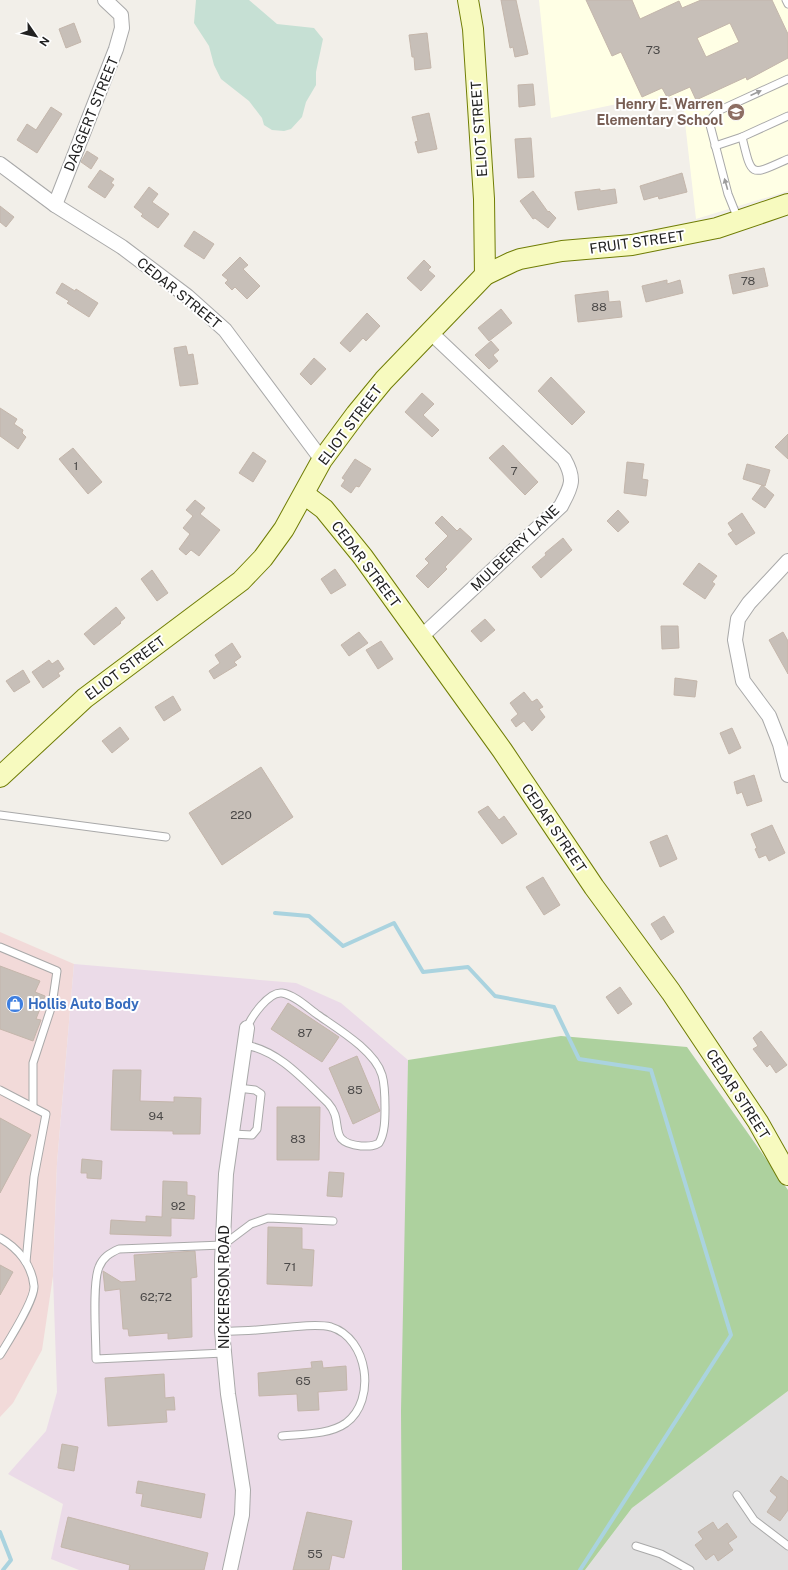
<svg xmlns="http://www.w3.org/2000/svg" width="788" height="1570" font-family="'Public Sans',sans-serif">
  <style>
    .residential { fill: #e0dfdf }
    .commercial { fill: #f2dad9 }
    .industrial { fill: #ebdbe8 }
    .education { fill: #ffffe5 }
    .forest { fill: #add19e }
    .wetland { fill: #c6e0d4 }
    .lines { fill: none; stroke-linecap: round; stroke-linejoin: round }
    .stream { stroke: #aad3df; stroke-width: 4 }
    .building { fill: #c7bfb8; stroke: #c4b6ab; fill-rule: evenodd }
    .lane-casing { stroke: #a9a9a9; stroke-width: 9 }
    .street-casing { stroke: #a9a9a9; stroke-width: 16 }
    .secondary-casing { stroke: #707d05; stroke-width: 22 }
    .lane { stroke: #fff; stroke-width: 7 }
    .street { stroke: #fff; stroke-width: 14 }
    .secondary { stroke: #f7fabf; stroke-width: 20 }
    .oneway { fill: #9c9c9c }
    .labels { text-anchor: middle; stroke-width: 4; stroke-linejoin: round; paint-order: stroke }
    .number-label { font-size: 12px; fill: #4b4948 }
    .education-label { font-size: 14px; font-weight: bold; fill: #785e54; stroke: #fff; text-anchor: end }
    .street-label { font-size: 14px; fill: #222; stroke: #fff }
    .shop-label { font-size: 14px; font-weight: bold; fill: #366cbe; stroke: #fff; text-anchor: start }
  </style>
  <rect width="100%" height="100%" fill="#f2efe9"/>
  <polygon class="residential" points="788,1391 788,1570 585,1570 632,1508"/>
  <polygon class="commercial" points="0,932 74,964 57,1163 53,1276 42,1350 13,1403 0,1417"/>
  <polygon class="industrial" points="74,964 296,983 341,1003 408,1060 402,1570 79,1570 51,1559 63,1504 8,1474 46,1431 57,1392 53,1276 57,1163"/>
  <polygon class="education" points="539,0 788,0 788,191 696,219 682,96 612,105 551,118"/>
  <polygon class="forest" points="561,1036 687,1047 788,1190 788,1391 632,1508 585,1570 402,1570 401,1411 408,1060"/>
  <polygon class="wetland" points="196,0 249,0 277,24 314,28 323,39 316,72 316,85 306,102 302,117 291,129 284,131 272,130 264,125 262,118 249,101 221,79 214,65 209,46 194,23"/>
  <g class="lines">
    <g class="stream">
      <polyline points="275,913 309,916 343,946 394,923 423,972 468,967 495,996 554,1007 579,1059 651,1070 731,1335 580,1570"/>
      <polyline points="0,1532 11,1560 3,1570"/>
    </g>
  </g>
  <g class="building">
    <polygon points="501,0 516,0 528,54 515,57 513,47 510,48"/>
    <path d="M586,0h46l8,19 39,-18 3,7 19,-8h71l16,34v24l-41,22 -1,-3 -50,23 -6,-13 -23,10 -5,-9 -20,9 -21,-45 -9,4zM730,23l9,19 -33,15 -9,-19z"/>
    <polygon points="74,23 81,42 66,48 59,29"/>
    <polygon points="427,33 431,68 415,70 414,57 412,57 409,35"/>
    <polygon points="533,84 535,105 519,107 518,85"/>
    <polygon points="51,107 62,114 37,153 17,140 27,124 36,130"/>
    <polygon points="429,113 437,149 418,153 415,142 418,141 412,117"/>
    <polygon points="531,138 534,177 518,178 515,139"/>
    <polygon points="87,151 98,158 91,169 81,162"/>
    <polygon points="100,170 114,179 111,183 114,185 105,198 88,187"/>
    <polygon points="682,173 687,192 659,199 658,196 644,200 640,186"/>
    <polygon points="149,187 158,194 152,202 169,214 158,228 141,216 143,214 134,207"/>
    <polygon points="600,189 600,191 615,189 617,203 578,210 575,192"/>
    <polygon points="533,191 548,212 549,211 556,218 548,228 535,218 533,219 520,201"/>
    <polygon points="0,206 14,217 6,227 0,222"/>
    <polygon points="194,231 214,244 204,259 184,246"/>
    <polygon points="240,257 248,265 243,269 260,286 247,299 235,287 232,290 225,283 228,280 222,275"/>
    <polygon points="424,260 431,267 428,270 435,276 421,291 407,278"/>
    <polygon points="764,268 768,286 733,294 729,275"/>
    <polygon points="667,280 667,284 680,280 683,293 646,302 642,286"/>
    <polygon points="62,283 75,291 76,289 98,303 89,317 67,303 69,301 56,293"/>
    <polygon points="608,291 609,302 620,301 622,317 578,322 575,295"/>
    <polygon points="501,309 512,323 489,341 478,328"/>
    <polygon points="367,313 380,326 366,341 363,338 350,352 340,343"/>
    <polygon points="491,341 499,350 493,355 498,361 489,369 475,355"/>
    <polygon points="186,346 188,355 193,354 198,384 180,386 174,348"/>
    <polygon points="314,358 326,369 311,385 300,374"/>
    <polygon points="551,377 585,412 572,425 538,391"/>
    <polygon points="422,393 434,404 423,415 439,430 432,437 405,412"/>
    <polygon points="0,408 17,419 14,424 23,430 22,433 26,437 18,449 0,436"/>
    <polygon points="788,434 788,459 775,447"/>
    <polygon points="503,445 538,482 525,495 489,458"/>
    <polygon points="73,448 102,482 88,494 59,459"/>
    <polygon points="253,452 266,461 253,482 239,473"/>
    <polygon points="355,459 371,469 359,487 356,486 351,493 341,486 345,480 342,478"/>
    <polygon points="627,462 644,464 642,479 648,480 646,496 624,493"/>
    <polygon points="747,464 770,470 765,486 762,485 774,495 765,508 752,499 762,485 743,479"/>
    <polygon points="195,500 205,508 200,514 220,530 199,556 191,550 186,555 179,549 190,534 183,528 193,516 186,510"/>
    <polygon points="618,510 629,522 618,532 607,521"/>
    <polygon points="742,513 755,533 736,545 728,534 733,531 728,523"/>
    <polygon points="442,516 457,531 460,528 472,539 445,567 447,569 428,588 416,576 429,563 425,559 448,536 435,523"/>
    <polygon points="563,538 572,550 541,578 532,567 546,555 545,553"/>
    <polygon points="699,563 717,576 712,582 715,584 705,599 683,584"/>
    <polygon points="335,569 346,585 331,594 321,579"/>
    <polygon points="152,570 168,593 157,601 141,579"/>
    <polygon points="116,607 125,618 120,622 121,623 94,645 84,634"/>
    <polygon points="485,619 495,630 481,642 471,631"/>
    <polygon points="661,626 678,626 679,648 662,649"/>
    <polygon points="359,632 368,643 349,656 341,645"/>
    <polygon points="783,632 788,641 788,674 769,640"/>
    <polygon points="381,641 393,659 378,669 366,650"/>
    <polygon points="232,643 241,657 234,662 237,665 214,679 209,671 220,663 215,655"/>
    <polygon points="49,660 52,664 58,660 64,669 58,673 60,676 43,688 32,672"/>
    <polygon points="23,670 30,682 14,692 6,681"/>
    <polygon points="675,678 697,681 695,697 674,695"/>
    <polygon points="524,692 532,702 537,699 543,707 539,709 545,717 532,731 524,721 516,727 511,720 518,714 510,703"/>
    <polygon points="173,696 181,710 164,721 155,707"/>
    <polygon points="120,727 129,739 112,753 102,741"/>
    <polygon points="732,728 741,748 729,754 720,733"/>
    <polygon points="261,767 293,817 222,865 189,813"/>
    <polygon points="754,775 762,801 747,806 742,792 737,794 734,782"/>
    <polygon points="488,806 499,820 504,816 517,834 502,844 478,812"/>
    <polygon points="772,825 785,853 769,861 766,855 759,858 755,849 757,848 751,834"/>
    <polygon points="667,835 677,859 660,867 650,842"/>
    <polygon points="543,877 560,905 544,915 526,887"/>
    <polygon points="664,916 674,932 661,940 651,924"/>
    <polygon points="0,966 40,981 35,992 45,996 36,1019 41,1020 33,1041 0,1029"/>
    <polygon points="620,987 632,1004 618,1014 606,997"/>
    <polygon points="288,1003 339,1037 322,1062 271,1029"/>
    <polygon points="761,1031 787,1065 776,1073 770,1064 767,1067 753,1049 758,1046 753,1038"/>
    <polygon points="357,1056 380,1111 353,1124 329,1068"/>
    <polygon points="113,1070 141,1070 140,1101 174,1102 174,1097 201,1098 200,1134 173,1134 173,1131 111,1130"/>
    <polygon points="277,1107 320,1107 319,1160 277,1160"/>
    <polygon points="0,1118 31,1135 0,1193"/>
    <polygon points="82,1159 102,1161 101,1179 87,1178 87,1173 81,1173"/>
    <polygon points="329,1172 344,1173 342,1197 327,1196"/>
    <polygon points="163,1181 187,1182 187,1195 195,1196 194,1219 171,1218 171,1236 110,1234 111,1220 146,1222 146,1216 162,1217"/>
    <polygon points="268,1227 302,1228 302,1249 314,1250 312,1286 267,1284"/>
    <polygon points="195,1251 197,1277 191,1278 192,1337 168,1339 168,1333 129,1336 128,1329 123,1329 120,1289 105,1291 103,1271 121,1282 136,1281 134,1255"/>
    <polygon points="0,1265 13,1272 0,1295"/>
    <polygon points="322,1361 323,1368 346,1366 347,1390 318,1392 319,1410 298,1411 297,1394 259,1396 258,1373 312,1368 311,1362"/>
    <polygon points="164,1374 165,1398 174,1397 175,1410 166,1410 167,1422 108,1426 105,1378"/>
    <polygon points="62,1444 78,1447 74,1471 58,1468"/>
    <polygon points="781,1476 788,1481 788,1510 780,1521 767,1512 777,1497 770,1491"/>
    <polygon points="138,1481 205,1494 201,1518 141,1506 143,1494 136,1493"/>
    <polygon points="307,1512 352,1521 344,1558 332,1555 329,1570 293,1570"/>
    <polygon points="68,1517 208,1553 204,1570 129,1570 130,1565 61,1547"/>
    <polygon points="713,1522 718,1530 727,1523 737,1537 728,1543 733,1550 718,1561 714,1554 706,1560 695,1545 703,1539 698,1532"/>
  </g>
  <g class="lines">
    <defs>
      <g id="lane">
        <polyline points="786,0 788,4"/>
        <path d="M742,137c10,41 8,39 46,22"/>
        <polyline points="715,146 742,137 788,116"/>
        <polyline points="738,219 728,194 710,125 711,119 718,111 788,79"/>
        <polyline points="0,815 166,837"/>
        <polyline points="0,947 57,971 52,1005 33,1063 33,1107"/>
        <path d="M245,1045c33,5 59,35 83,58 18,20 -3,39 33,43 7,0 12,1 18,-3 6,-10 6,-24 6,-35 0,-12 0,-23 -3,-33 -7,-24 -44,-46 -64,-60 -10,-7 -23,-20 -36,-22 -13,-2 -31,24 -35,35"/>
        <polyline points="0,1090 46,1114 34,1177 26,1262"/>
        <polyline points="232,1134 252,1135 257,1129 261,1094 255,1090 238,1088"/>
        <path d="M0,1238c18,10 32,27 34,48 1,14 -26,56 -34,69"/>
        <path d="M222,1331c23,1 46,-2 69,-4 13,-1 27,-3 40,0 37,11 46,73 15,96 -17,12 -44,11 -64,13"/>
        <path d="M224,1353l-128,6c0,-21 -4,-76 3,-92 4,-10 11,-14 20,-18l104,-4 28,-21 17,-6 65,3"/>
        <polyline points="737,1495 754,1520 788,1546"/>
        <polyline points="636,1546 661,1554 690,1570"/>
      </g>
      <g id="street">
        <polyline points="0,164 55,205 122,247 187,296 225,330 322,460"/>
        <polyline points="55,205 116,49 122,28 121,15 105,0"/>
        <polyline points="788,561 749,603 738,619 735,640 743,681 769,716 780,744 788,775"/>
        <path d="M421,637l140,-131c10,-19 15,-26 3,-47l-134,-127"/>
        <polyline points="230,1570 242,1515 243,1490 228,1394 222,1331 222,1261 226,1174 247,1028"/>
      </g>
      <g id="secondary">
        <polyline points="468,0 473,29 484,199 485,275"/>
        <polyline points="304,494 324,509 363,557 502,750 594,887 671,992 758,1122 788,1175"/>
        <polyline points="0,777 85,698 241,581 263,558 284,529 322,460 356,414 384,380 485,275 512,262 520,259 562,251 632,245 717,228 788,204"/>
      </g>
    </defs>
    <use href="#lane" class="lane-casing"/>
    <use href="#street" class="street-casing"/>
    <use href="#secondary" class="secondary-casing"/>
    <use href="#lane" class="lane"/>
    <use href="#street" class="street"/>
    <use href="#secondary" class="secondary"/>
  </g>
  <defs><path id="oneway-solid" d="M-6-.8H1V-3.2L6.5 0L1 3.2V.8H-6Z"/></defs>
  <g class="oneway">
    <use href="#oneway-solid" transform="translate(756 93) rotate(-24)"/>
    <use href="#oneway-solid" transform="translate(726 184) rotate(-106)"/>
  </g>
  <defs>
    <symbol id="school-disc" viewBox="-11 -11 22 22"><circle r="9.5" fill="#8d6e63" stroke="#fff"/><path d="M0-5L7-2L0 1L-7-2ZM-4 1L0 2.5L4 1V4Q0 6-4 4Z" fill="#fff"/></symbol>
    <symbol id="shop-disc" viewBox="-11 -11 22 22"><circle r="9.5" fill="#3f7fe0" stroke="#fff"/><path d="M-5-2.5h2.3a2.7 3.5 0 0 1 5.4 0H5L5.5 6h-11ZM-1.5-2.5h3a1.5 2.3 0 0 0-3 0Z" fill="#fff"/></symbol>
  </defs>
  <g fill-rule="evenodd">
    <use href="#school-disc" x="726" y="102" width="20" height="20"/>
    <use href="#shop-disc" x="5" y="994" width="20" height="20"/>
  </g>
  <g class="labels">
    <g class="number-label">
      <text x="653" y="54">73</text>
      <text x="748" y="285">78</text>
      <text x="599" y="311">88</text>
      <text x="76" y="470">1</text>
      <text x="514" y="475">7</text>
      <text x="241" y="819">220</text>
      <text x="305" y="1037">87</text>
      <text x="355" y="1094">85</text>
      <text x="156" y="1120">94</text>
      <text x="298" y="1143">83</text>
      <text x="178" y="1210">92</text>
      <text x="290" y="1271">71</text>
      <text x="156" y="1301">62;72</text>
      <text x="303" y="1385">65</text>
      <text x="315" y="1558">55</text>
    </g>
    <g class="education-label">
      <text x="723" y="109">Henry E. Warren<tspan x="723" dy="16">Elementary School</tspan></text>
    </g>
    <g class="street-label">
      <text transform="translate(91 114) rotate(-68)" y="5">DAGGERT STREET</text>
      <text transform="translate(479 129) rotate(-94)" y="5">ELIOT STREET</text>
      <text transform="translate(637 242) rotate(-8)" y="5">FRUIT STREET</text>
      <text transform="translate(179 293) rotate(39)" y="5">CEDAR STREET</text>
      <text transform="translate(350 425) rotate(-53)" y="5">ELIOT STREET</text>
      <text transform="translate(515 548) rotate(-44)" y="5">MULBERRY LANE</text>
      <text transform="translate(366 564) rotate(53)" y="5">CEDAR STREET</text>
      <text transform="translate(125 668) rotate(-37)" y="5">ELIOT STREET</text>
      <text transform="translate(554 828) rotate(56)" y="5">CEDAR STREET</text>
      <text transform="translate(738 1094) rotate(57)" y="5">CEDAR STREET</text>
      <text transform="translate(224 1287) rotate(-90)" y="5">NICKERSON ROAD</text>
    </g>
    <g class="shop-label">
      <text x="28" y="1009">Hollis Auto Body</text>
    </g>
  </g>
  <g transform="translate(36 36) rotate(124)" stroke="#ffffff" stroke-width="3" paint-order="stroke">
  <path d="M0-3L7 15L0 10L-7 15Z" fill="#222222"/>
  <text y="-6" font-size="11" font-weight="bold" text-anchor="middle" fill="#222222">N</text>
  </g>
</svg>
